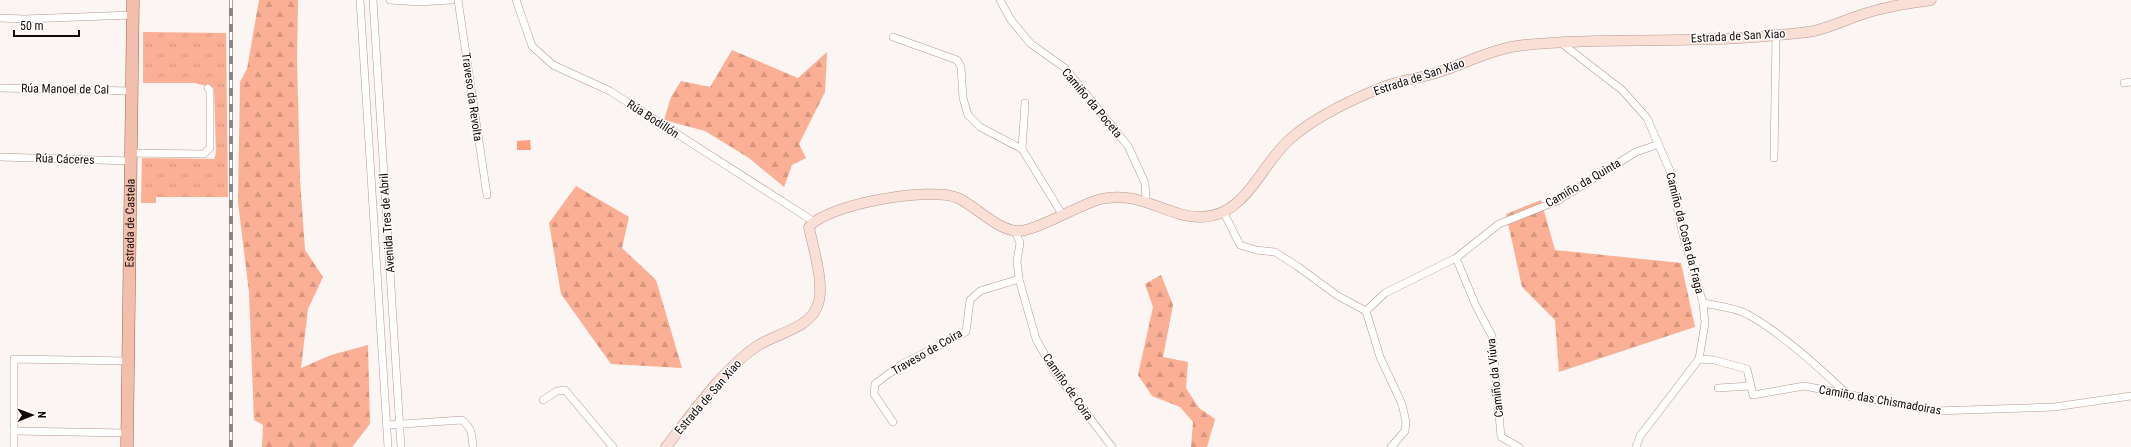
<svg xmlns="http://www.w3.org/2000/svg" width="2131" height="447" font-family="'Roboto Condensed',sans-serif">
  <style>
    .grass { fill: url(#grass-tufts) }
    .forest { fill: url(#forest-firs) }
    .water { fill: #fe9e7c }
    .lines { fill: none; stroke-linecap: round; stroke-linejoin: round }
    .street-casing { stroke: #b4998f; stroke-width: 8 }
    .secondary-casing { stroke: #b4998f; stroke-width: 11 }
    .primary-casing { stroke: #9f644f; stroke-width: 13 }
    .street { stroke: #fff; stroke-width: 7 }
    .secondary { stroke: #f9dfd6; stroke-width: 10 }
    .primary { stroke: #f3bfad; stroke-width: 12 }
    .rail-casing { stroke: #8d8583; stroke-width: 4 }
    .rail { stroke: #fff; stroke-width: 2.5; stroke-dasharray: 8; stroke-linecap: butt }
    .labels { text-anchor: middle; stroke-width: 3; stroke-linejoin: round; paint-order: stroke }
    .street-label { font-size: 12px; fill: #120906; stroke: #fff }
  </style>
  <defs>
    <pattern id="grass-tufts" width="24" height="20" patternUnits="userSpaceOnUse"><rect width="24" height="20" fill="#fbaf94"/><path d="M3 7l-1-3M5 7V3M7 7l1-3M15 17l-1-3M17 17v-4M19 17l1-3" fill="none" stroke="#d6957e"/></pattern>
    <pattern id="forest-firs" width="22" height="20" patternUnits="userSpaceOnUse"><rect width="22" height="20" fill="#fbaf94"/><path d="M5 1l3.5 6h-7zM16 11l3.5 6h-7z" fill="#d6957e"/></pattern>
  </defs>
  <rect width="100%" height="100%" fill="#fbf5f3"/>
  <polygon class="grass" points="143,32 226,33 228,197 156,197 156,203 141,203 142,158 214,159 216,153 214,88 195,83 143,83"/>
  <g class="forest">
    <polygon points="259,0 298,0 297,61 300,179 305,250 323,277 308,309 301,368 331,355 368,345 370,424 352,447 262,447 263,425 254,420 249,292 238,202 240,82 247,69"/>
    <polygon points="732,50 798,78 827,52 825,92 799,144 806,158 792,165 784,187 749,158 705,131 664,120 671,97 681,81 710,87"/>
    <polygon points="576,186 629,217 622,248 656,280 682,368 611,364 561,294 549,223"/>
    <polygon points="1541,200 1555,250 1681,263 1695,327 1559,372 1555,320 1522,287 1506,214"/>
    <polygon points="1161,275 1173,305 1163,357 1188,362 1186,388 1199,408 1215,419 1207,447 1191,447 1193,422 1180,407 1152,396 1138,375 1153,307 1145,284"/>
  </g>
  <polygon class="water" points="530,140 531,150 517,150 517,141"/>
  <g class="lines">
    <defs>
      <g id="street">
        <polyline points="360,0 388,447"/>
        <polyline points="373,0 401,447"/>
        <polyline points="390,0 419,2 451,0"/>
        <polyline points="458,0 487,195"/>
        <polyline points="516,0 532,46 553,65 610,91 813,221"/>
        <polyline points="1000,0 1011,20 1031,44 1065,68 1128,146 1145,183 1146,201"/>
        <polyline points="0,18 24,19 133,15"/>
        <polyline points="893,37 957,60 961,67 963,98 968,115 980,127 1022,149 1062,214"/>
        <polyline points="1560,42 1622,90 1647,118 1670,171 1682,231 1703,303 1705,323 1699,359 1640,436 1636,447"/>
        <polyline points="2124,83 2131,82"/>
        <polyline points="0,88 131,91"/>
        <polyline points="1022,149 1025,103"/>
        <polyline points="130,153 204,154 210,148 210,91 208,88"/>
        <polyline points="0,157 130,161"/>
        <polyline points="1774,158 1776,35"/>
        <polyline points="1224,213 1240,245 1256,250 1275,252 1297,266 1338,296 1366,311 1380,357 1402,404 1406,422 1405,431 1391,447"/>
        <polyline points="1015,231 1020,243 1017,261 1019,279 1036,339 1054,371 1112,447"/>
        <polyline points="1456,258 1476,306 1492,336 1501,437 1519,447"/>
        <path d="M1703,303c15,3 30,4 44,11 35,19 74,55 103,83"/>
        <polyline points="1366,311 1385,293 1456,258 1499,224 1557,201 1636,152 1659,144"/>
        <polyline points="1699,359 1714,360 1747,369 1753,395 1804,386 1935,411 2054,407 2131,396"/>
        <polyline points="1718,388 1750,386"/>
        <polyline points="543,400 557,391 565,390 613,447"/>
        <polyline points="893,422 874,394 875,384 902,364 966,332 970,300 980,291 1019,279"/>
        <path d="M387,425l75,-5c10,8 10,15 11,27"/>
        <polyline points="14,431 127,433"/>
        <polyline points="14,447 14,359 128,361"/>
      </g>
      <path id="secondary" d="M666,447c25,-32 57,-78 91,-101 18,-12 51,-17 60,-39 9,-20 -4,-59 -8,-80 18,-23 123,-41 149,-29 20,10 37,30 58,33 17,2 64,-27 85,-32 40,-9 65,18 100,18 45,-1 59,-51 88,-77 23,-21 60,-39 89,-51 18,-8 39,-10 58,-16 25,-8 50,-21 75,-26 28,-5 57,-5 85,-6 60,-1 122,0 182,-6 12,-1 24,-2 36,-4 21,-5 42,-16 63,-21 18,-5 36,-7 54,-10"/>
      <g id="primary">
        <path id="s1" d="M127,447l6,-447"/>
      </g>
    </defs>
    <use href="#street" class="street-casing"/>
    <use href="#secondary" class="secondary-casing"/>
    <use href="#primary" class="primary-casing"/>
    <use href="#street" class="street"/>
    <use href="#secondary" class="secondary"/>
    <use href="#primary" class="primary"/>
    <defs>
      <polyline id="rail" points="231,0 231,447"/>
    </defs>
    <use href="#rail" class="rail-casing"/>
    <use href="#rail" class="rail"/>
  </g>
  <g class="labels">
    <g class="street-label">
      <text transform="translate(1738 36) rotate(-3)" y="4">Estrada de San Xiao</text>
      <text transform="translate(1419 77) rotate(-18)" y="4">Estrada de San Xiao</text>
      <text transform="translate(65 89) rotate(1)" y="4">Rúa Manoel de Cal</text>
      <text transform="translate(472 97) rotate(82)" y="4">Traveso da Revolta</text>
      <text transform="translate(1092 103) rotate(50)" y="4">Camiño da Poceta</text>
      <text transform="translate(653 119) rotate(33)" y="4">Rúa Bodillón</text>
      <text transform="translate(65 159) rotate(2)" y="4">Rúa Cáceres</text>
      <text transform="translate(1583 183) rotate(-30)" y="4">Camiño da Quinta</text>
      <text dy="4" stroke="none"><textPath href="#s1" startOffset="224">Estrada de Castela</textPath></text>
      <text transform="translate(387 223) rotate(-94)" y="4">Avenida Tres de Abril</text>
      <text transform="translate(1685 233) rotate(76)" y="4">Camiño da Costa da Fraga</text>
      <text transform="translate(927 352) rotate(-30)" y="4">Traveso de Coira</text>
      <text transform="translate(1495 378) rotate(-96)" y="4">Camiño da Viúva</text>
      <text transform="translate(1068 387) rotate(55)" y="4">Camiño de Coira</text>
      <text transform="translate(708 397) rotate(-49)" y="4">Estrada de San Xiao</text>
      <text transform="translate(1880 400) rotate(10)" y="4">Camiño das Chismadoiras</text>
    </g>
  </g>
  <g transform="translate(32 415) rotate(89)" stroke="#ffffff" stroke-width="3" paint-order="stroke">
  <path d="M0-3L7 15L0 10L-7 15Z" fill="#120906"/>
  <text y="-6" font-size="11" font-weight="bold" text-anchor="middle" fill="#120906">N</text>
  </g>
  <path d="M14 30v6h65v-6" fill="none" stroke="#120906" stroke-width="2"/>
  <text x="20" y="30" font-size="12" fill="#120906" stroke="#ffffff" stroke-width="3" paint-order="stroke">50 m</text>
</svg>
